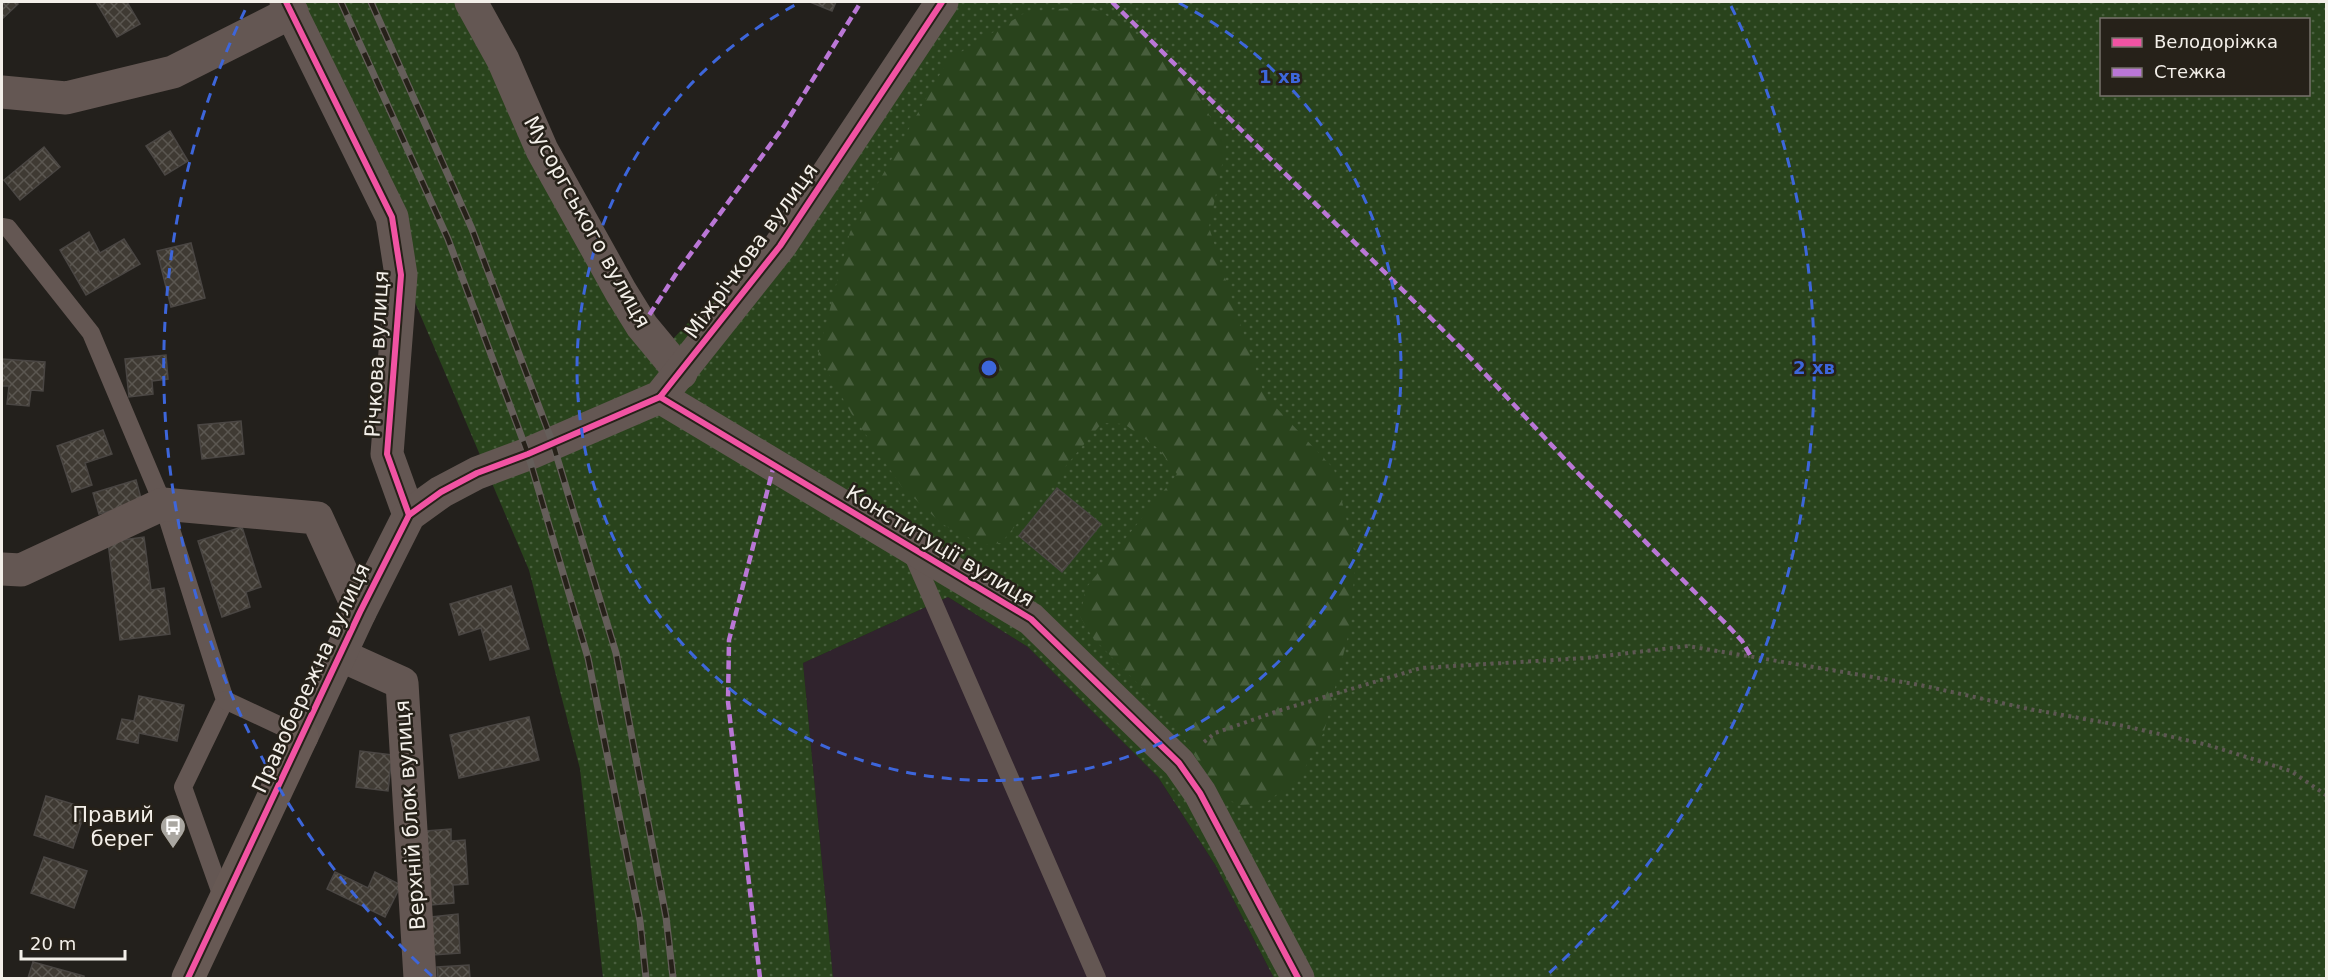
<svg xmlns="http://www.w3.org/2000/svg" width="2328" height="980" font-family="'DejaVu Sans',sans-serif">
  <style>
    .industrial { fill: #30232d }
    .grass { fill: url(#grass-dots); fill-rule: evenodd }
    .forest { fill: url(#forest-firs) }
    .building { fill: url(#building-cross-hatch); stroke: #4a4643; stroke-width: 1.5 }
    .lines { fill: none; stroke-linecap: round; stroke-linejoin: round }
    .path { stroke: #5e5753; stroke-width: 4; stroke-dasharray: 3 4.5; stroke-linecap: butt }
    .lane { stroke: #645753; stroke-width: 18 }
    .street { stroke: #645753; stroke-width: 33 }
    .secondary { stroke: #675954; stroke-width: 33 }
    .rail-casing { stroke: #655e5a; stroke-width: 7 }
    .rail { stroke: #262119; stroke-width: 4.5; stroke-dasharray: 14; stroke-linecap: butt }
    .quiet { stroke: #ba77d6; stroke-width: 4.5; stroke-dasharray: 9 4.5; stroke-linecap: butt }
    .cycleway-casing { stroke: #262119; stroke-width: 10 }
    .cycleway { stroke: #f153a3; stroke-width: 6 }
    .ring { fill: none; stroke: #3d66db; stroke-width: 3; stroke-dasharray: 10 8 }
    .labels { text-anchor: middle; stroke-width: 5; stroke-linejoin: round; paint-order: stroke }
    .street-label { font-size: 21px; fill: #f3efe9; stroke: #262119 }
    .poi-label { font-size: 21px; fill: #f3efe9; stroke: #262119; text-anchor: end }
    .centre { fill: #3d66db; stroke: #262119; stroke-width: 3 }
    .ring-label { font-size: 18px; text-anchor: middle; font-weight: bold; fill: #3d66db; stroke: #262119; stroke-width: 5; stroke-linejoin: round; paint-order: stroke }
  </style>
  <defs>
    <pattern id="grass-dots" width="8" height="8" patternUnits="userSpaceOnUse" patternTransform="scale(1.5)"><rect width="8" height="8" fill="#29431c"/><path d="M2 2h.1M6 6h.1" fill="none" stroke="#485e3d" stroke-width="1.8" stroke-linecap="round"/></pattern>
    <pattern id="forest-firs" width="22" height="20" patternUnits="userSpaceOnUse" patternTransform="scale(1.5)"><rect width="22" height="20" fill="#29431c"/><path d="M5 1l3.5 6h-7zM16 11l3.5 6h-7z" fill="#485e3d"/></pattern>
    <pattern id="building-cross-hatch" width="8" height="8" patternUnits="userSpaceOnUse" patternTransform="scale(1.5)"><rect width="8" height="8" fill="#3f3a33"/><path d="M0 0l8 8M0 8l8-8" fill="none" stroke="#5b5751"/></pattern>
  </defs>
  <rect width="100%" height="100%" fill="#23201c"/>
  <polygon class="industrial" points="948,597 1028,647 1158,777 1216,866 1274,978 833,978 803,663"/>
  <path class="grass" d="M303,2h164l192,352 110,-118 155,-234h1402v976h-1052l-58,-112 -58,-89 -130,-130 -80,-50 -145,66 30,315h-230l-23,-209 -51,-199 -118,-277zM2102,20h206v74h-206z"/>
  <polygon class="forest" points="1091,6 1148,41 1195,89 1226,146 1209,227 1234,306 1265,396 1334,469 1356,558 1349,632 1324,732 1300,777 1264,804 1237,805 1215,789 1185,740 1148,694 1092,637 1080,616 1086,588 1177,474 1159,449 1124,424 1102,423 1001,543 983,545 942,524 902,487 851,413 818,355 850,232 948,60 1026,12"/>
  <g class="building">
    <polygon points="2,2 16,2 18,4 2,19"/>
    <polygon points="96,2 127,2 140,24 117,37"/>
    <polygon points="810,2 836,2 832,11"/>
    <polygon points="170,131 188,161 165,175 146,146"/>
    <polygon points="44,147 60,167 20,200 4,180"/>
    <polygon points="89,232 100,253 124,239 140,264 86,295 60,250"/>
    <polygon points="191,243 205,298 171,307 157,251"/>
    <polygon points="166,355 168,379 152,381 153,394 129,397 125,359"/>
    <polygon points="2,359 45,362 43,391 31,390 29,406 7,404 9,386 2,386"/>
    <polygon points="241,421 244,454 202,459 198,425"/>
    <polygon points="103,430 112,454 85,463 92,485 72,492 57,446"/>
    <polygon points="136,480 142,502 99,514 93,493"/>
    <polygon points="1057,488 1101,524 1062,572 1019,536"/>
    <polygon points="242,527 261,587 246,592 250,607 222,617 198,541"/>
    <polygon points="144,537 151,590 164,588 170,634 120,640 108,542"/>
    <polygon points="511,586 529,649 490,660 481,628 459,635 450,604"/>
    <polygon points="139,696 184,705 177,741 139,733 138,743 117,739 122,719 134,721"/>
    <polygon points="529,717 539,760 459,778 450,735"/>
    <polygon points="360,751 392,755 388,791 356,787"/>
    <polygon points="46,796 86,808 73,848 34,835"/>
    <polygon points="451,829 451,841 465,840 468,884 453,885 454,903 431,905 426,831"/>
    <polygon points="44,857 87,871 74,908 31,893"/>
    <polygon points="335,872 368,888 375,872 401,885 385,917 327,889"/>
    <polygon points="458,914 460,953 433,955 431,917"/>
    <polygon points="33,962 84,976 84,978 28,978"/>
    <polygon points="469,965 470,978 438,978 437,967"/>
  </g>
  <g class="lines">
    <polyline class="path" points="1204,742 1215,733 1281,710 1421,668 1586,658 1688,646 1920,685 2029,709 2124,726 2208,745 2291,771 2326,795"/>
    <g class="lane">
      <polyline points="2,227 8,228 91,333 163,504 225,700 183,787 224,902"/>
      <polyline points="911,551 1097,978"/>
      <polyline points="225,700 302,736"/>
    </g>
    <g class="street">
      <polyline points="286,2 392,217 401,275 387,454 409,515"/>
      <polyline points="471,2 503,60 542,150 621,292 642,326 681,373"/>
      <polyline points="2,92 66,98 173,72 292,12"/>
      <polyline points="660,397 1031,619 1179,763 1200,793 1298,978"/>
      <polyline points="2,569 21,570 163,504 317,518 360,612"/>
      <polyline points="340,655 402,683 420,978"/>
      <polyline points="302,736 360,612 409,515 441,492 477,473 528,454 660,397 780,246 942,2"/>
    </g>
    <polyline class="secondary" points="188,978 302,736"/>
    <defs>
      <g id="rail">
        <polyline points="341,2 448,239 528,454 588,658 640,921 646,978"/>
        <polyline points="371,2 472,229 553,444 616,653 666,917 673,978"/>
      </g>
    </defs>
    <use href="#rail" class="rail-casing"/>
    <use href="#rail" class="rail"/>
    <g class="quiet">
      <polyline points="1112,2 1460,347 1573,468 1731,629 1742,641 1750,655"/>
      <polyline points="642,326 678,271 784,126 861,2"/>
      <polyline points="760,978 728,702 729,640 774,465"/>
    </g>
    <defs>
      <g id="cycleway">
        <polyline points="286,2 392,217 401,275 387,454 409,515"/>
        <polyline points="660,397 1031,619 1179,763 1200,793 1298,978"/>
        <polyline points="188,978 360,612 409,515 441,492 477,473 528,454 660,397 780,246 942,2"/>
      </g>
    </defs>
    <use href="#cycleway" class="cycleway-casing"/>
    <use href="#cycleway" class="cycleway"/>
  </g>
  <g class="ring">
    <path d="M1179 3A412 412 0 1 1 799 3"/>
    <path d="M432 976A825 825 0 0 1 247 6M1731 6A825 825 0 0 1 1546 976"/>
  </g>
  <defs>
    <symbol id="bus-pin" viewBox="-11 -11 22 30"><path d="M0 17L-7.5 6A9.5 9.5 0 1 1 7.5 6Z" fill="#aaa7a1" stroke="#262119"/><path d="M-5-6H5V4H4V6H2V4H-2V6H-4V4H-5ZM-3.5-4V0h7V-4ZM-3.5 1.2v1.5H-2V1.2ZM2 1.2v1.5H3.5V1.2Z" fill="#fff"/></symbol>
  </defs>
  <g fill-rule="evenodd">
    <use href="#bus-pin" x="158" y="812" width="30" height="40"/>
  </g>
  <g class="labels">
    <g class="street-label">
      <text transform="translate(587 222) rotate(61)" y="7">Мусоргського вулиця</text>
      <text transform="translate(751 251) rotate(-54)" y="7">Міжрічкова вулиця</text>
      <text transform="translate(377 354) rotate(-87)" y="7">Річкова вулиця</text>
      <text transform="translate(940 546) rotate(31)" y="7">Конституції вулиця</text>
      <text transform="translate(311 678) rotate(-65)" y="7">Правобережна вулиця</text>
      <text transform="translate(410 815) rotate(-94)" y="7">Верхній блок вулиця</text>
    </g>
    <g class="poi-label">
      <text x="154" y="822">Правий<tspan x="154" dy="24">берег</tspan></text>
    </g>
  </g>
  <circle cx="989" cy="368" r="9" class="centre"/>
  <g class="ring-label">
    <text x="1280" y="83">1 хв</text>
    <text x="1814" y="374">2 хв</text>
  </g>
  <rect width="2328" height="980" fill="none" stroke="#f3efe9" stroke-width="6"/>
  <rect x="2100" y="18" width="210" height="78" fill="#262119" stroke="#78736c" stroke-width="1.5"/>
  <rect x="2112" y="38" width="30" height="9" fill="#f153a3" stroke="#78736c" stroke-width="1.5"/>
  <text x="2154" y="48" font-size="18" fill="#f3efe9">Велодоріжка</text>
  <rect x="2112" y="68" width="30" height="9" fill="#ba77d6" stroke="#78736c" stroke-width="1.5"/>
  <text x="2154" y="78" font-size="18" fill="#f3efe9">Стежка</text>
  <path d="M21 950v9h104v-9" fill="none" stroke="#f3efe9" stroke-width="3"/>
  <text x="30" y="950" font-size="18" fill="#f3efe9" stroke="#262119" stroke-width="4.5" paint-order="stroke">20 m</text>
</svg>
